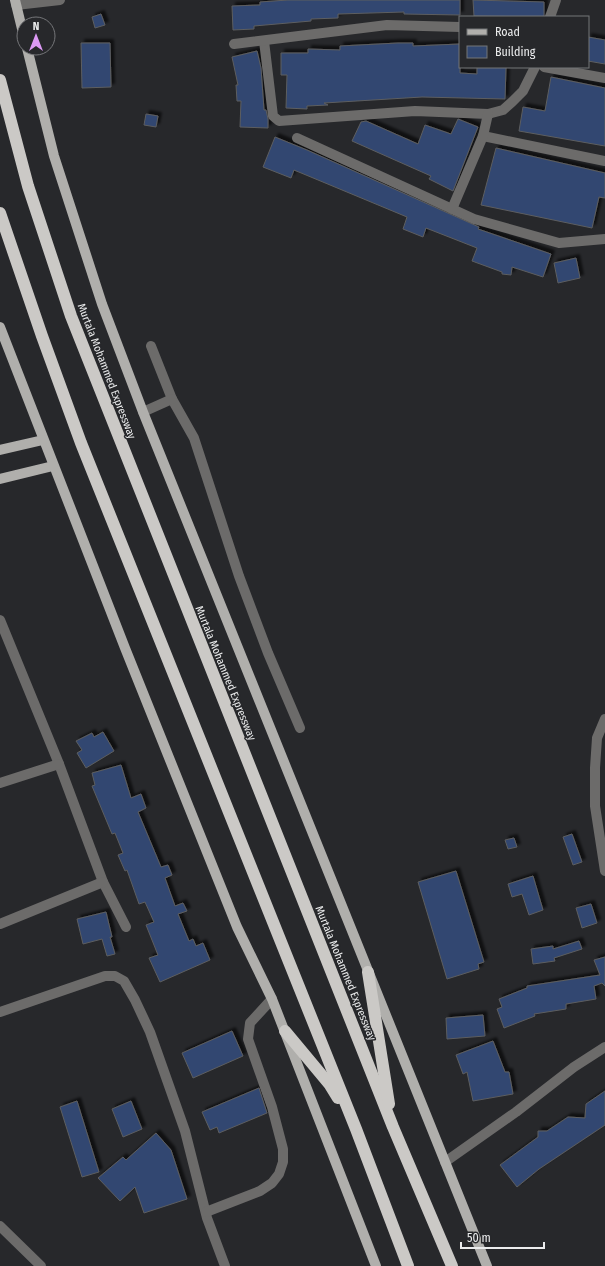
<svg xmlns="http://www.w3.org/2000/svg" width="605" height="1266" font-family="'Fira Sans Condensed',sans-serif">
  <style>
    .building { fill: #314771; stroke: #5d5e60; filter: url(#shadow) }
    .lines { fill: none; stroke-linecap: round; stroke-linejoin: round }
    .minor { stroke: #6c6b6a; stroke-width: 10 }
    .major { stroke: #b0afac; stroke-width: 10 }
    .highway { stroke: #cbc9c6; stroke-width: 12 }
    .labels { text-anchor: middle; stroke-width: 3; stroke-linejoin: round; paint-order: stroke }
    .street-label { font-size: 11px; fill: #ebeced; stroke: #27282b }
  </style>
  <defs>
    <filter id="shadow"><feDropShadow dx="3.5" dy="-3.5" stdDeviation="1" flood-color="#0009"/></filter>
  </defs>
  <rect width="100%" height="100%" fill="#27282b"/>
  <g class="building">
    <polygon points="288,0 460,0 460,15 404,14 404,12 338,14 338,18 311,19 311,21 254,26 254,29 233,30 232,6 260,5 260,2"/>
    <polygon points="473,0 544,2 544,17 474,16"/>
    <polygon points="101,14 105,25 95,28 92,17"/>
    <polygon points="588,37 605,40 605,64 588,61"/>
    <polygon points="81,43 110,43 111,87 82,88"/>
    <polygon points="398,43 413,43 413,46 460,44 460,73 477,74 477,67 506,67 505,99 422,97 324,103 328,105 307,106 307,109 286,108 287,75 281,75 281,53 308,53 308,49 340,50 340,46"/>
    <polygon points="257,51 261,68 264,110 266,110 268,119 268,128 240,127 241,101 237,101 236,85 238,85 232,57"/>
    <polygon points="551,77 605,88 605,146 519,131 523,107 545,111"/>
    <polygon points="146,114 158,116 156,127 144,125"/>
    <polygon points="458,119 478,127 453,191 429,179 431,176 352,141 361,122 366,121 418,144 425,125 451,134"/>
    <polygon points="275,137 307,150 479,227 478,229 551,254 543,277 512,267 511,275 502,274 502,272 472,261 477,248 426,228 423,237 403,229 407,217 294,170 291,178 263,167"/>
    <polygon points="496,148 605,173 605,198 599,197 592,228 481,205"/>
    <polygon points="576,258 580,278 558,283 554,263"/>
    <polygon points="103,732 114,751 86,768 77,753 82,750 76,741 92,733 94,737"/>
    <polygon points="121,765 131,798 141,794 146,808 138,812 161,867 168,865 172,875 165,878 175,906 183,903 187,911 178,914 189,941 193,939 196,946 203,943 210,960 160,982 149,958 158,955 146,925 154,922 145,902 139,904 127,870 125,871 118,855 123,853 115,833 112,834 92,786 95,785 92,773"/>
    <polygon points="572,834 582,862 573,865 563,837"/>
    <polygon points="514,838 517,847 508,849 505,840"/>
    <polygon points="456,871 484,962 478,964 479,969 447,979 418,882"/>
    <polygon points="533,876 543,910 529,915 522,894 512,897 508,884"/>
    <polygon points="591,904 597,923 582,928 576,908"/>
    <polygon points="106,912 112,937 110,937 115,954 107,956 102,939 83,944 77,919"/>
    <polygon points="579,941 582,949 554,958 555,961 533,964 531,949 553,946 553,949"/>
    <polygon points="605,957 605,986 602,983 594,986 596,999 566,1004 566,1009 534,1014 535,1016 504,1028 497,1009 502,1007 499,999 527,988 527,986 600,975 594,960"/>
    <polygon points="483,1015 485,1036 447,1039 446,1018"/>
    <polygon points="232,1031 243,1056 193,1078 182,1053"/>
    <polygon points="493,1041 505,1072 509,1072 513,1094 473,1101 467,1072 463,1074 456,1055"/>
    <polygon points="259,1088 267,1113 219,1133 217,1127 210,1130 202,1112"/>
    <polygon points="605,1091 605,1125 539,1169 517,1187 500,1165 538,1137 538,1131 547,1131 568,1117 585,1118 586,1104"/>
    <polygon points="77,1101 99,1172 82,1177 60,1107"/>
    <polygon points="131,1101 142,1129 123,1137 112,1109"/>
    <polygon points="156,1133 171,1150 187,1199 144,1213 135,1187 120,1201 98,1178 123,1157 126,1160"/>
  </g>
  <g class="lines">
    <g class="minor">
      <polyline points="16,5 60,0"/>
      <polyline points="550,17 556,0"/>
      <polyline points="264,41 273,116 279,121 415,111 488,114 503,110 512,102 523,91 535,67"/>
      <polyline points="234,44 387,25 460,27"/>
      <polyline points="544,67 605,78"/>
      <polyline points="483,136 605,161"/>
      <polyline points="297,138 474,219 559,243 605,239"/>
      <polyline points="452,209 483,136 488,114"/>
      <polyline points="151,346 172,399 194,438 239,576 268,653 300,728"/>
      <polyline points="143,412 172,399"/>
      <polyline points="0,620 59,764 103,882 126,927"/>
      <polyline points="605,719 597,738 595,768 595,806 605,871"/>
      <polyline points="0,783 59,764"/>
      <polyline points="0,924 103,882"/>
      <polyline points="0,1012 105,976 115,976 124,981 135,1000 150,1032 185,1131 207,1218 225,1266"/>
      <polyline points="445,1162 516,1112 574,1067 605,1047"/>
      <polyline points="206,1212 260,1191 272,1183 279,1174 283,1162 283,1149 272,1107 248,1039 250,1023 272,999"/>
      <polyline points="0,1226 41,1266"/>
    </g>
    <g class="major">
      <polyline points="15,0 24,37"/>
      <polyline points="27,48 54,156 102,304 143,412 487,1266"/>
      <polyline points="0,327 125,648 237,927 272,999 376,1266"/>
      <polyline points="0,450 43,440"/>
      <polyline points="0,479 53,466"/>
    </g>
    <g class="highway">
      <polyline points="0,80 28,186 71,316 393,1127 452,1266"/>
      <polyline points="0,213 42,336 81,443 356,1129 408,1266"/>
      <polyline points="368,972 389,1104"/>
      <polyline points="285,1031 330,1085 338,1098"/>
    </g>
  </g>
  <g class="labels">
    <g class="street-label">
      <text transform="translate(107 371) rotate(69)" y="4">Murtala Mohammed Expressway</text>
      <text transform="translate(226 673) rotate(68)" y="4">Murtala Mohammed Expressway</text>
      <text transform="translate(346 973) rotate(68)" y="4">Murtala Mohammed Expressway</text>
    </g>
  </g>
  <rect x="459" y="16" width="130" height="52" fill="#27282b" stroke="#757679"/>
  <rect x="467" y="29" width="20" height="6" fill="#b0afac" stroke="#757679"/>
  <text x="495" y="36" font-size="12" fill="#ebeced">Road</text>
  <rect x="467" y="46" width="20" height="12" fill="#314771" stroke="#757679"/>
  <text x="495" y="56" font-size="12" fill="#ebeced">Building</text>
  <g transform="translate(36 36)"><circle r="19" fill="#27282b" stroke="#757679"/>
  <path d="M0-3L7 15L0 10L-7 15Z" fill="#dc99f4"/>
  <text y="-6" font-size="11" font-weight="bold" text-anchor="middle" fill="#ebeced">N</text>
  </g>
  <path d="M461 1242v6h83v-6" fill="none" stroke="#ebeced" stroke-width="2"/>
  <text x="467" y="1242" font-size="12" fill="#ebeced" stroke="#27282b" stroke-width="3" paint-order="stroke">50 m</text>
</svg>
